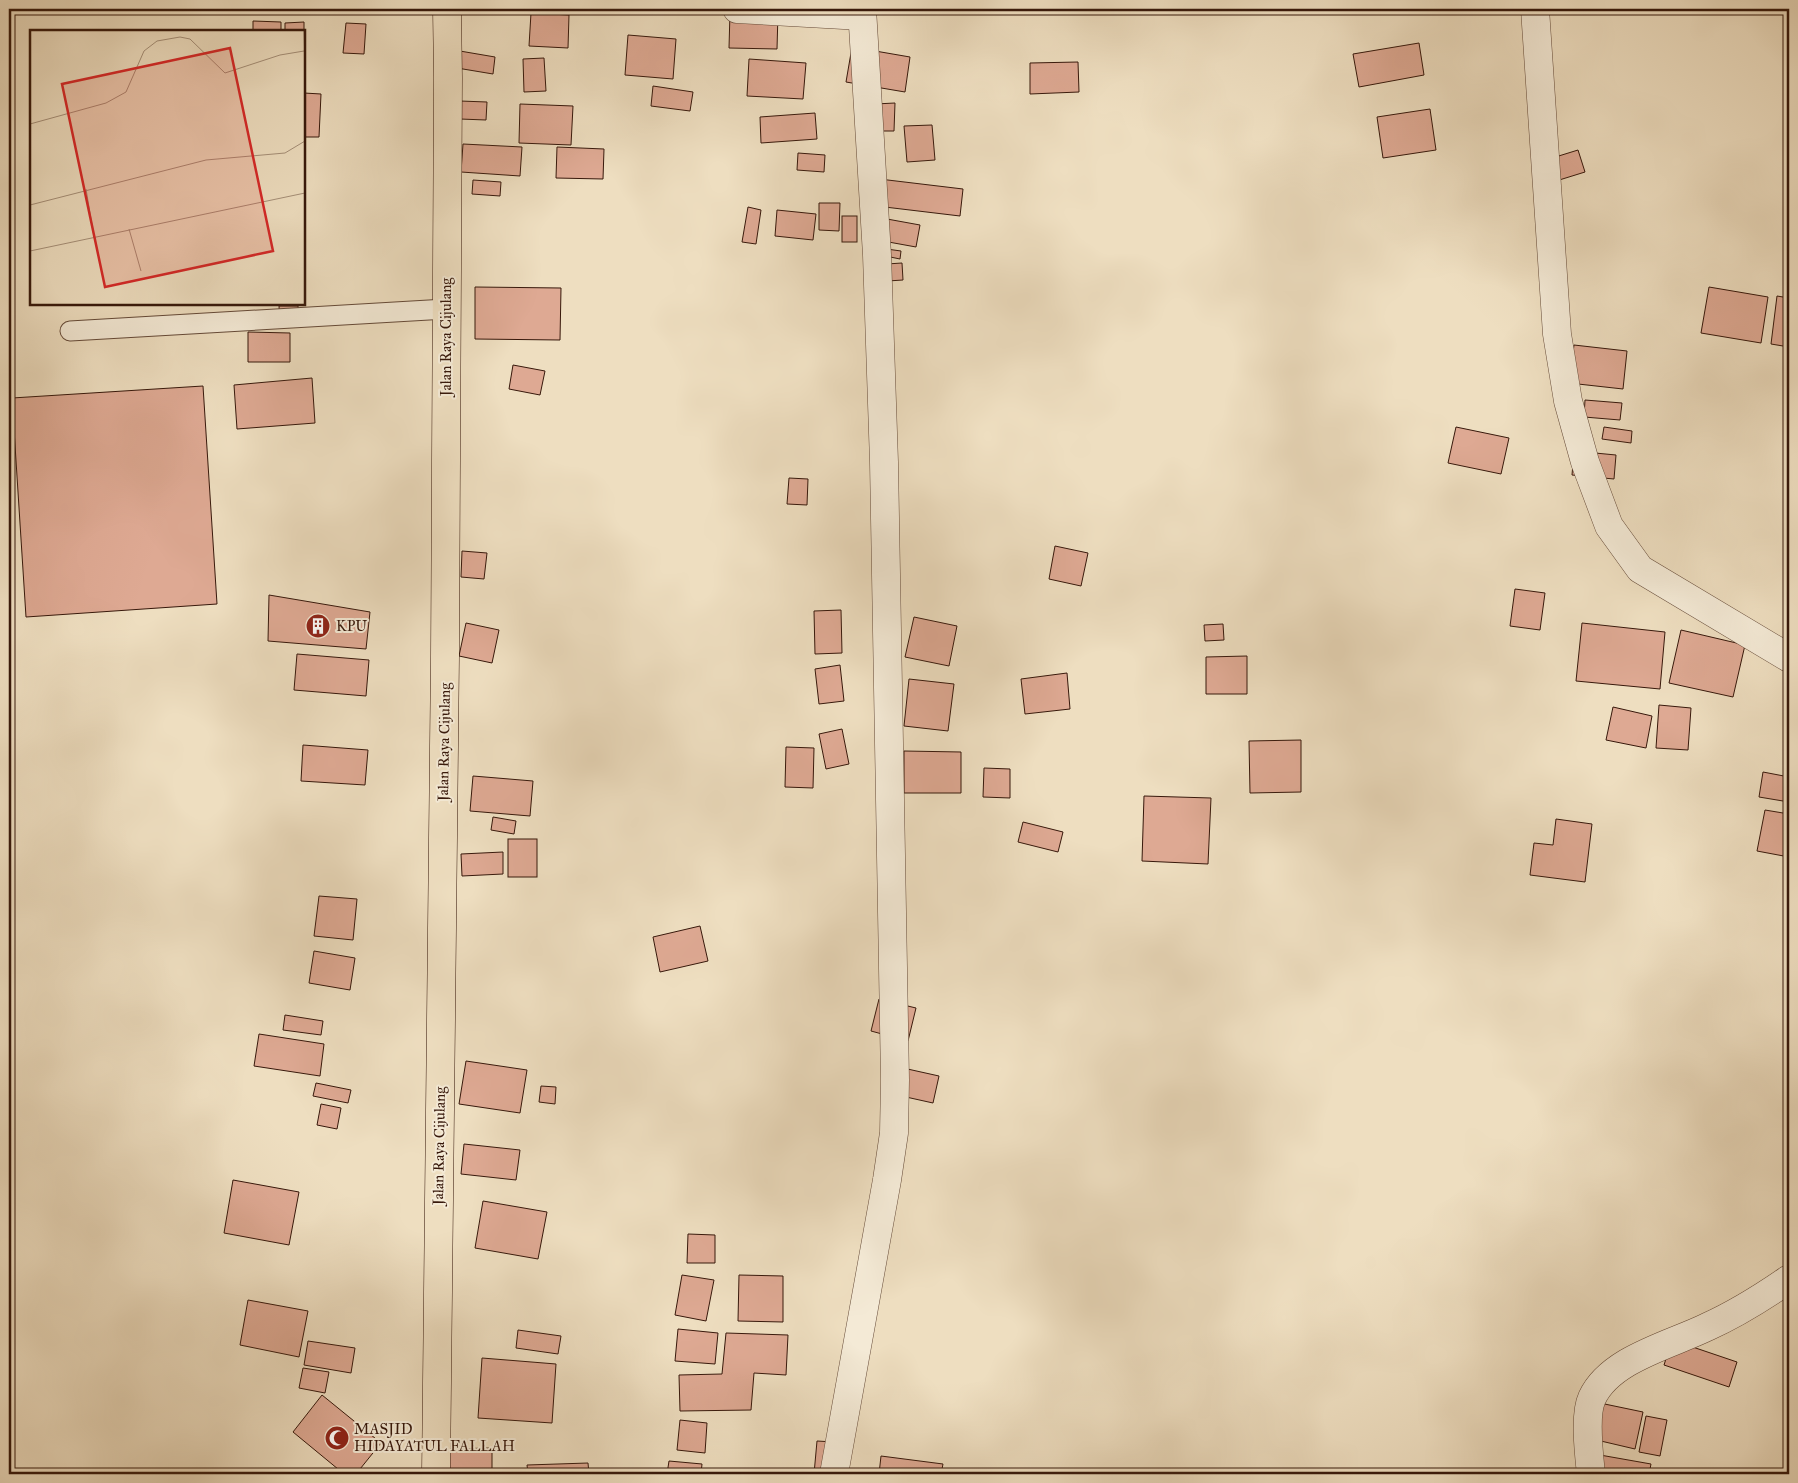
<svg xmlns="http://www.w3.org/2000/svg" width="1798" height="1483" font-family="'IM FELL Great Primer',serif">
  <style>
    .building { fill: #dea993; stroke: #37180b }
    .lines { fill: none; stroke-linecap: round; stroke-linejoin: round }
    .lane-casing { stroke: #654a38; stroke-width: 21 }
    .street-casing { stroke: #654a38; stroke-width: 29 }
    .highway-casing { stroke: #37180b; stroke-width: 29 }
    .lane { stroke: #f4ead6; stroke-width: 19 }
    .street { stroke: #f4ead6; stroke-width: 28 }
    .highway { stroke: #eedec0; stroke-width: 28 }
    .labels { text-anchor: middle; stroke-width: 4; stroke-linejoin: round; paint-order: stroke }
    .street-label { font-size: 15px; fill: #37180b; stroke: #f4ead6 }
    .poi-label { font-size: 15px; fill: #37180b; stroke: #f4ead6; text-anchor: start }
    .inset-road { fill: none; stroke: #a58f78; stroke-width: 1 }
    .view { fill: #d62828; fill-opacity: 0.15; stroke: #d62828; stroke-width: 2.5 }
    .inset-edge { fill: none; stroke: #37180b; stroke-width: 2.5 }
  </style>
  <rect width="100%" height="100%" fill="#eedec0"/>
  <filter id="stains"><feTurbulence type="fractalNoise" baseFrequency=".004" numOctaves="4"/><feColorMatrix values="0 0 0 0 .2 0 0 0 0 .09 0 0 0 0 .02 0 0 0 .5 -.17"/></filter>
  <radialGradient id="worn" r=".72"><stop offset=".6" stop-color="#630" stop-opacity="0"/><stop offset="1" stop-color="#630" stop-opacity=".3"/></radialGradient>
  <g class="building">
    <polygon points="730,12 778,13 777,49 729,48"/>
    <polygon points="531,13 569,15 568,48 529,46"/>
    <polygon points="253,21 281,22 281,31 253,31"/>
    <polygon points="304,22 304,37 304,31 285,31 285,23"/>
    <polygon points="346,23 366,24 364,54 343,53"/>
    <polygon points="628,35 676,39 673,79 625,75"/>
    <polygon points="1419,43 1424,75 1359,87 1353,54"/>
    <polygon points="852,47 910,57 905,92 846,82"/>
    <polygon points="454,50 495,57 493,74 451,67"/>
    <polygon points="544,58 546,91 524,92 523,59"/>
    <polygon points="749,59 806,63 803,99 747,96"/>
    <polygon points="1078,62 1079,92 1030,94 1030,63"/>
    <polygon points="653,86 693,92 690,111 651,106"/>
    <polygon points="304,93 321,94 319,137 304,137"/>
    <polygon points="460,101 487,102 486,120 460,119"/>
    <polygon points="895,103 894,131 875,131 875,104"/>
    <polygon points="520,104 573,106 571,145 519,143"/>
    <polygon points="1430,109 1436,150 1383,158 1377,117"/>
    <polygon points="815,113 817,139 761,143 760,117"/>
    <polygon points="932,125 935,160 907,162 904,126"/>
    <polygon points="463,144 522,147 520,176 461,172"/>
    <polygon points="557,147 604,149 603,179 556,178"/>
    <polygon points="1578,150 1585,172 1556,181 1549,159"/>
    <polygon points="798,153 825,155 824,172 797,170"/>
    <polygon points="871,178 963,189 960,216 868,205"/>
    <polygon points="473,180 501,182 500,196 472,194"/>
    <polygon points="819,203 840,203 839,231 819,230"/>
    <polygon points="748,207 761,210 756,244 742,242"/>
    <polygon points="777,210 816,214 813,240 775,236"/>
    <rect x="842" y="216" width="15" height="26"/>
    <polygon points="876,217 920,225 916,247 872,239"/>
    <polygon points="872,247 901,251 900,259 871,253"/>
    <polygon points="902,263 903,280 872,282 871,265"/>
    <polygon points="475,287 561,288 560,340 475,339"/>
    <polygon points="1709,287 1768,297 1761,343 1701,333"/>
    <polygon points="1777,296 1789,298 1789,347 1771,344"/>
    <polygon points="279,306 298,306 299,322 280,323"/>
    <polygon points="248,332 290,333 290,362 248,362"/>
    <polygon points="1574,345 1627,351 1623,389 1569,383"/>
    <polygon points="513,365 545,371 540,395 509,389"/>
    <polygon points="312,378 315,423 237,429 234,385"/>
    <polygon points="203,386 217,604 26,617 12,398"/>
    <polygon points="1585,400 1622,403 1620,420 1584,417"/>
    <polygon points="1456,427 1509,438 1501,474 1448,463"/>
    <polygon points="1604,427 1632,431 1631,443 1602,439"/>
    <polygon points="1574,451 1616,455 1614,479 1572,475"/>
    <polygon points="789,478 808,479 807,505 787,504"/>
    <polygon points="1055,546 1088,553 1081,586 1049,579"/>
    <polygon points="462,551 487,553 484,579 461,577"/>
    <polygon points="1515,589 1545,593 1540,630 1510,626"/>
    <polygon points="269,595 370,612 366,649 268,641"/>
    <polygon points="841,610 842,653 815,654 814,611"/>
    <polygon points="914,617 957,626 949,666 905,657"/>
    <polygon points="466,623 499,630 492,663 459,656"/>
    <polygon points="1582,623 1665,632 1660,689 1576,681"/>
    <polygon points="1223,624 1224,640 1205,641 1204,625"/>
    <polygon points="1681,630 1745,645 1733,697 1669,683"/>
    <polygon points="297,654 369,660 366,696 294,690"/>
    <polygon points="1247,656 1247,694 1206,694 1206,657"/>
    <polygon points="840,665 844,701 819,704 815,669"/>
    <polygon points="1067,673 1070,709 1025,714 1021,679"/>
    <polygon points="909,679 954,684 948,731 904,726"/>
    <polygon points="1659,705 1691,708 1688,750 1656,748"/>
    <polygon points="1613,707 1652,716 1646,748 1606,740"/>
    <polygon points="842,729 849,764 826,769 819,734"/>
    <polygon points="1301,740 1301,792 1250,793 1249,741"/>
    <polygon points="303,745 368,750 365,785 301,781"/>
    <polygon points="786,747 814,748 813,788 785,787"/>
    <polygon points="904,751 961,752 961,793 904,793"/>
    <polygon points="984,768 1010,769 1010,798 983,797"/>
    <polygon points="1763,772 1789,777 1789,802 1759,797"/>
    <polygon points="473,776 533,781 530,816 470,811"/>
    <polygon points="1144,796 1211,798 1208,864 1142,861"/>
    <polygon points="1765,810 1789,814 1789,857 1757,851"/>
    <polygon points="493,817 516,821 514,834 491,830"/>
    <polygon points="1556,819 1592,824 1585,882 1530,875 1534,843 1553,845"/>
    <polygon points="1023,822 1063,832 1058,852 1018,842"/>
    <rect x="508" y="839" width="29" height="38"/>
    <polygon points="503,852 503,874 462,876 461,854"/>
    <polygon points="319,896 357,899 353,940 314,936"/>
    <polygon points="700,926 708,961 660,972 653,937"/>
    <polygon points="314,951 355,958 350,990 309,983"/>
    <polygon points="879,999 916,1008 908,1041 871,1031"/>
    <polygon points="285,1015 323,1021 321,1035 283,1030"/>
    <polygon points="259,1034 324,1044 320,1076 254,1066"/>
    <polygon points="466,1061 527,1070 520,1113 459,1104"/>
    <polygon points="894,1066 939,1076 933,1103 888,1093"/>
    <polygon points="316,1083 351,1090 348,1103 313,1096"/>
    <polygon points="541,1086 556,1087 555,1104 539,1102"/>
    <polygon points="321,1104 341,1108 337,1129 317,1125"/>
    <polygon points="464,1144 520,1150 516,1180 461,1174"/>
    <polygon points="233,1180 299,1192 289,1245 224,1233"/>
    <polygon points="483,1201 547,1212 538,1259 475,1248"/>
    <polygon points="688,1234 715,1235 715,1263 687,1263"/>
    <polygon points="682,1275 714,1280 706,1321 675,1315"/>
    <polygon points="739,1275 783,1276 783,1322 738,1321"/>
    <polygon points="248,1300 308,1311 299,1357 240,1345"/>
    <polygon points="678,1329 718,1333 715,1364 675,1361"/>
    <polygon points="518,1330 561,1336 558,1354 516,1348"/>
    <polygon points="726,1333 788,1335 786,1375 754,1373 751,1410 680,1411 679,1375 722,1374"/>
    <polygon points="1672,1340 1737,1362 1729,1387 1664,1365"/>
    <polygon points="308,1341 355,1348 351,1373 304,1365"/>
    <polygon points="482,1358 556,1364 552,1423 478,1418"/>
    <polygon points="303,1368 329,1372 325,1393 299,1388"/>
    <polygon points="322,1395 381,1443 356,1474 344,1474 293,1432"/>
    <polygon points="1595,1402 1643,1412 1635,1449 1588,1438"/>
    <polygon points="1646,1416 1667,1420 1660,1456 1639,1452"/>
    <polygon points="680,1420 707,1423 705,1453 677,1450"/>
    <polygon points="817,1441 851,1443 848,1474 814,1474"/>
    <polygon points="492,1448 492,1474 447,1474 447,1449"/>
    <polygon points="1583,1452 1651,1464 1649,1474 1579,1474"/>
    <polygon points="881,1456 943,1464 941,1474 879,1474"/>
    <polygon points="669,1461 702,1464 701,1474 667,1474"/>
    <polygon points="588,1463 589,1474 528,1474 527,1465"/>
  </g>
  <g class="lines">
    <defs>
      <polyline id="lane" points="70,331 446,309"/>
      <g id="street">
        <polyline points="737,9 862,16"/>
        <polyline points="1535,9 1557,334 1568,401 1585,462 1609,526 1640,569 1789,658"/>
        <polyline points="834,1474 887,1180 894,1133 895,1080 884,462 877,255 862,9"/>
        <path d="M1591,1474c-2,-19 -7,-59 1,-76 18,-39 78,-53 115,-71 29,-13 56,-30 82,-48"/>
      </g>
      <polyline id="highway" points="436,1474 445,656 448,78 447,9"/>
    </defs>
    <use href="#lane" class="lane-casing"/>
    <use href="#street" class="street-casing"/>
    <use href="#highway" class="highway-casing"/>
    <use href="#lane" class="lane"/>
    <use href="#street" class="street"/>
    <use href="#highway" class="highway"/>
  </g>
  <defs>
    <symbol id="building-disc" viewBox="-11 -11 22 22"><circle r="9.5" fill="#8f2418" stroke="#f4ead6"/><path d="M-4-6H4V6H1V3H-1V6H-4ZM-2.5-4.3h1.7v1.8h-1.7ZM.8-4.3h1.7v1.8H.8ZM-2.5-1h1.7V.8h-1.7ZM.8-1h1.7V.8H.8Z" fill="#fff"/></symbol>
    <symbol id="mosque-disc" viewBox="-11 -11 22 22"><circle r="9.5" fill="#8f2418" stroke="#f4ead6"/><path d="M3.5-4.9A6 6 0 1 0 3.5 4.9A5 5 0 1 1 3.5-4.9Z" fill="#fff"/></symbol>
  </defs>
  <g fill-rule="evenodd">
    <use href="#building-disc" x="304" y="612" width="28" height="28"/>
    <use href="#mosque-disc" x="323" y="1424" width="28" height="28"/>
  </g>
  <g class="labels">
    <g class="street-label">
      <text transform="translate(446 337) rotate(-90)" y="5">Jalan Raya Cijulang</text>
      <text transform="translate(444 742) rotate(-89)" y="5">Jalan Raya Cijulang</text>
      <text transform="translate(439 1146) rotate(-89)" y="5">Jalan Raya Cijulang</text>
    </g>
    <g class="poi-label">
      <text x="336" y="631">KPU</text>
      <text x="354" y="1434">MASJID<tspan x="354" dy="17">HIDAYATUL FALLAH</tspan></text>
    </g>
  </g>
  <g transform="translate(30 30)">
    <rect width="275" height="275" fill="#eedec0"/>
    <path class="inset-road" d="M274,1l1,31M0,94l76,-21 20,-11 18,-41 13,-10 23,-4 10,2 35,34 55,-18 24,-4M56,159l8,48M0,175l176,-45 79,-7 20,-12M99,199l12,42M0,221l275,-58"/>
    <path class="view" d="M200,18l43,203 -168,36 -43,-203z"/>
    <rect width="275" height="275" class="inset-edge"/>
  </g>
  <rect width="1798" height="1483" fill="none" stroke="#eedec0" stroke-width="30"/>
  <rect x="10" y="10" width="1778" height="1463" fill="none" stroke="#37180b" stroke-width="2.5"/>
  <rect x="15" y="15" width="1768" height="1453" fill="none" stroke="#37180b"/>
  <rect width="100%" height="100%" filter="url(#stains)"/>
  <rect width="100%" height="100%" fill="url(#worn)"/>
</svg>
